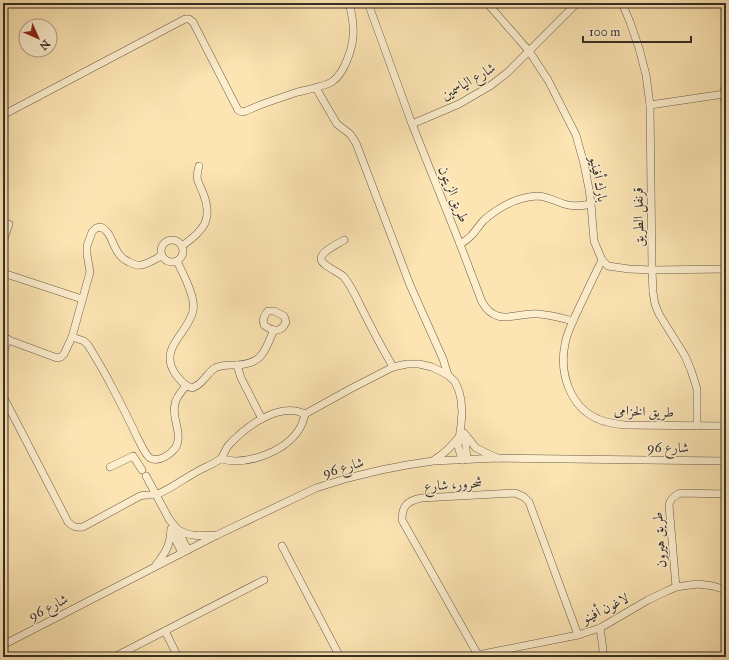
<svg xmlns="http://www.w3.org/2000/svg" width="729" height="660" font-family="'IM FELL Great Primer',Amiri,serif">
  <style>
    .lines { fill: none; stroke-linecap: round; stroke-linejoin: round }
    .minor-casing { stroke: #685c48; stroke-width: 8 }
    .minor { stroke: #fdeece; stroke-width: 7 }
    .labels { text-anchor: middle; stroke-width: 3; stroke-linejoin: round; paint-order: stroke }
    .street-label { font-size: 14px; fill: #362e24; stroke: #fdeece }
  </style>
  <rect width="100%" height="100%" fill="#fce5b3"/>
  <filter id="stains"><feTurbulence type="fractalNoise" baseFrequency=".005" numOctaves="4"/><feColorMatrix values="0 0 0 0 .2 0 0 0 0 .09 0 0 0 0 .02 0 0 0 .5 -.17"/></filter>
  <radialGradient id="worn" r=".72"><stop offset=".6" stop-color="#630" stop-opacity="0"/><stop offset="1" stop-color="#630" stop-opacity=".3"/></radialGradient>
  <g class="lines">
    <defs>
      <g id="minor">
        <path d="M368,3l44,121 48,120 22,58c15,26 34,10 57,12 11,1 23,4 34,7"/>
        <polyline points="487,3 529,51 548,80 576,135 584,164 589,189 591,204 594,241 602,260 608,266 629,269 652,270 726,269"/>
        <polyline points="622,3 630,22 639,48 646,75 650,105 652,270 653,292 655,304 659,314 685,356 691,370 697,389 697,426"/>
        <polyline points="726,4 726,38"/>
        <polyline points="726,76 724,94 726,110"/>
        <polyline points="316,88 334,119 337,124 350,134 356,143 410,285 443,359 448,375"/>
        <polyline points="650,105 724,94"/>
        <path d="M3,115l182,-96h4l4,3 45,88 4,2 4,-1c17,-8 34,-13 52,-19 8,-2 29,-6 35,-11 11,-8 19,-31 20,-44 1,-11 -1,-23 -4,-34"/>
        <polyline points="412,124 459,104 490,86 508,72 577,3"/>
        <circle cx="172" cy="251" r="11"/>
        <path d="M344,240c-6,4 -23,11 -23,19 0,6 18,13 23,18 8,10 13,22 18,32 10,20 20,39 31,58"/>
        <polyline points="3,242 9,224"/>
        <path d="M460,244c13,-7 15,-14 24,-24 15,-13 33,-23 53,-24 9,0 18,5 27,8 9,3 18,2 27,0"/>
        <path d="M182,246c21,-15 32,-26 21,-53 -5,-13 -8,-12 -4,-27"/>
        <path d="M602,260c-8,16 -16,33 -24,50 -5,11 -11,22 -13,34 -6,29 5,63 33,75 8,4 17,5 27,6l101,1"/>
        <path d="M177,261c6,13 19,36 16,50 -5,23 -36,37 -17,64 5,6 9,11 16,13 5,-2 9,-5 12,-9 4,-4 7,-9 11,-11 7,-4 14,-3 22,-3 27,-2 27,-14 37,-35"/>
        <polyline points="3,273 82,299"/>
        <path d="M268,311h6l10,5 2,6c-5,11 -13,10 -22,3 -2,-6 0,-10 4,-14z"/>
        <path d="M72,337l12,4 4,4c8,13 16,26 23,40 9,17 18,34 26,52 3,5 8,18 13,21 9,5 21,-4 26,-11 7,-14 -5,-30 -1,-43 1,-7 6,-12 11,-18"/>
        <path d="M3,338l54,20 4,-1 3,-3 8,-17 18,-65 -3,-18v-8l5,-14 4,-4 5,-1c14,7 10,27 28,35 4,2 9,4 12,3 7,-1 14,-6 20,-9"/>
        <polyline points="3,353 8,339"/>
        <polyline points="237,365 241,378 262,419"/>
        <path d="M3,396l65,126c5,5 8,6 15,5l57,-31c5,-2 13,0 18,-2 14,-6 27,-16 40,-23 7,-4 16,-7 22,-12 3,-2 5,-9 8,-13 17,-19 51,-45 77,-32l47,-26 41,-21 14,-3h12l13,3 16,8 7,7 4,9 2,9 1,12 -1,13 -3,21 2,7 3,7"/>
        <polyline points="464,433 476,448 497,458"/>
        <polyline points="465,437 467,459"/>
        <path d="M221,459c27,7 67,-8 80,-33 2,-4 3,-8 4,-12"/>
        <path d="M434,460c10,-6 17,-13 24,-22"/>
        <polyline points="110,467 131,457 133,456 142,470"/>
        <polyline points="146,476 169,519 177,529 188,550"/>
        <path d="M177,529c12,8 23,7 36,6"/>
        <polyline points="171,531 182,553"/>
        <polyline points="282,546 340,657"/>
        <path d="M156,565c10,-13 14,-19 15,-36"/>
        <path d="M676,587l-7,-82c1,-6 5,-9 11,-12l46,1"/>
        <polyline points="600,628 603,649 602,657"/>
        <polyline points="165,631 178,657"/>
        <polyline points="3,645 217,535 316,488 348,478 381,470 407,465 433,461 498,458 726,461"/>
        <path d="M478,655l-76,-135c0,-14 5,-19 19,-22l94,-5 9,4 5,5 49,133"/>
        <polyline points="114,657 264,580"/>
        <polyline points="468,657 578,635 600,628 648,600 667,591 676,587 690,585 698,584 713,586 726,590"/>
      </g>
    </defs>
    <use href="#minor" class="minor-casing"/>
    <use href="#minor" class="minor"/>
  </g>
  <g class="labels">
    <g class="street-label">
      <text transform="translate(468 81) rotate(-30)" y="5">شارع الياسمين</text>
      <text transform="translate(599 179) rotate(79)" y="5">بارك أفينيو</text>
      <text transform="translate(454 194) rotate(68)" y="5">طريق الزيتون</text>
      <text transform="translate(638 217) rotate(-91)" y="5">قرنفل الطريق</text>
      <text transform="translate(644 411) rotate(2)" y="5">طريق الخزامى</text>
      <text transform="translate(668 447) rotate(1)" y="5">شارع 96</text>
      <text transform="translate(343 467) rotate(-16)" y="5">شارع 96</text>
      <text transform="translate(453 484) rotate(-4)" y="5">شحرور، شارع</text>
      <text transform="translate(659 540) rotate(-94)" y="5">طريق هيرون</text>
      <text transform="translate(48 607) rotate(-27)" y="5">شارع 96</text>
      <text transform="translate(605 608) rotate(-26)" y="5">لاغون أفينو</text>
    </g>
  </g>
  <rect width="729" height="660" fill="none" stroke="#fce5b3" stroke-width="16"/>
  <rect x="4" y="4" width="721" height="652" fill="none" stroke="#362e24" stroke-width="2"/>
  <rect x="8" y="8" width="713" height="644" fill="none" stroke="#362e24"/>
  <g transform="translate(38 38) rotate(135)"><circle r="19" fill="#fdeece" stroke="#ada18a"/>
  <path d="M0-3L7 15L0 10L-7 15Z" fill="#8f2418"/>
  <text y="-6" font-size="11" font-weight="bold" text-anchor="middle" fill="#362e24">N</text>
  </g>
  <path d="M583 36v6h108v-6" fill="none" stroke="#362e24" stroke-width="2"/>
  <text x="589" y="36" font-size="12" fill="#362e24" stroke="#fdeece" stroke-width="3" paint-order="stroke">100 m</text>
  <rect width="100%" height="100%" filter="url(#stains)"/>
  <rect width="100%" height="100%" fill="url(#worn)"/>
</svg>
